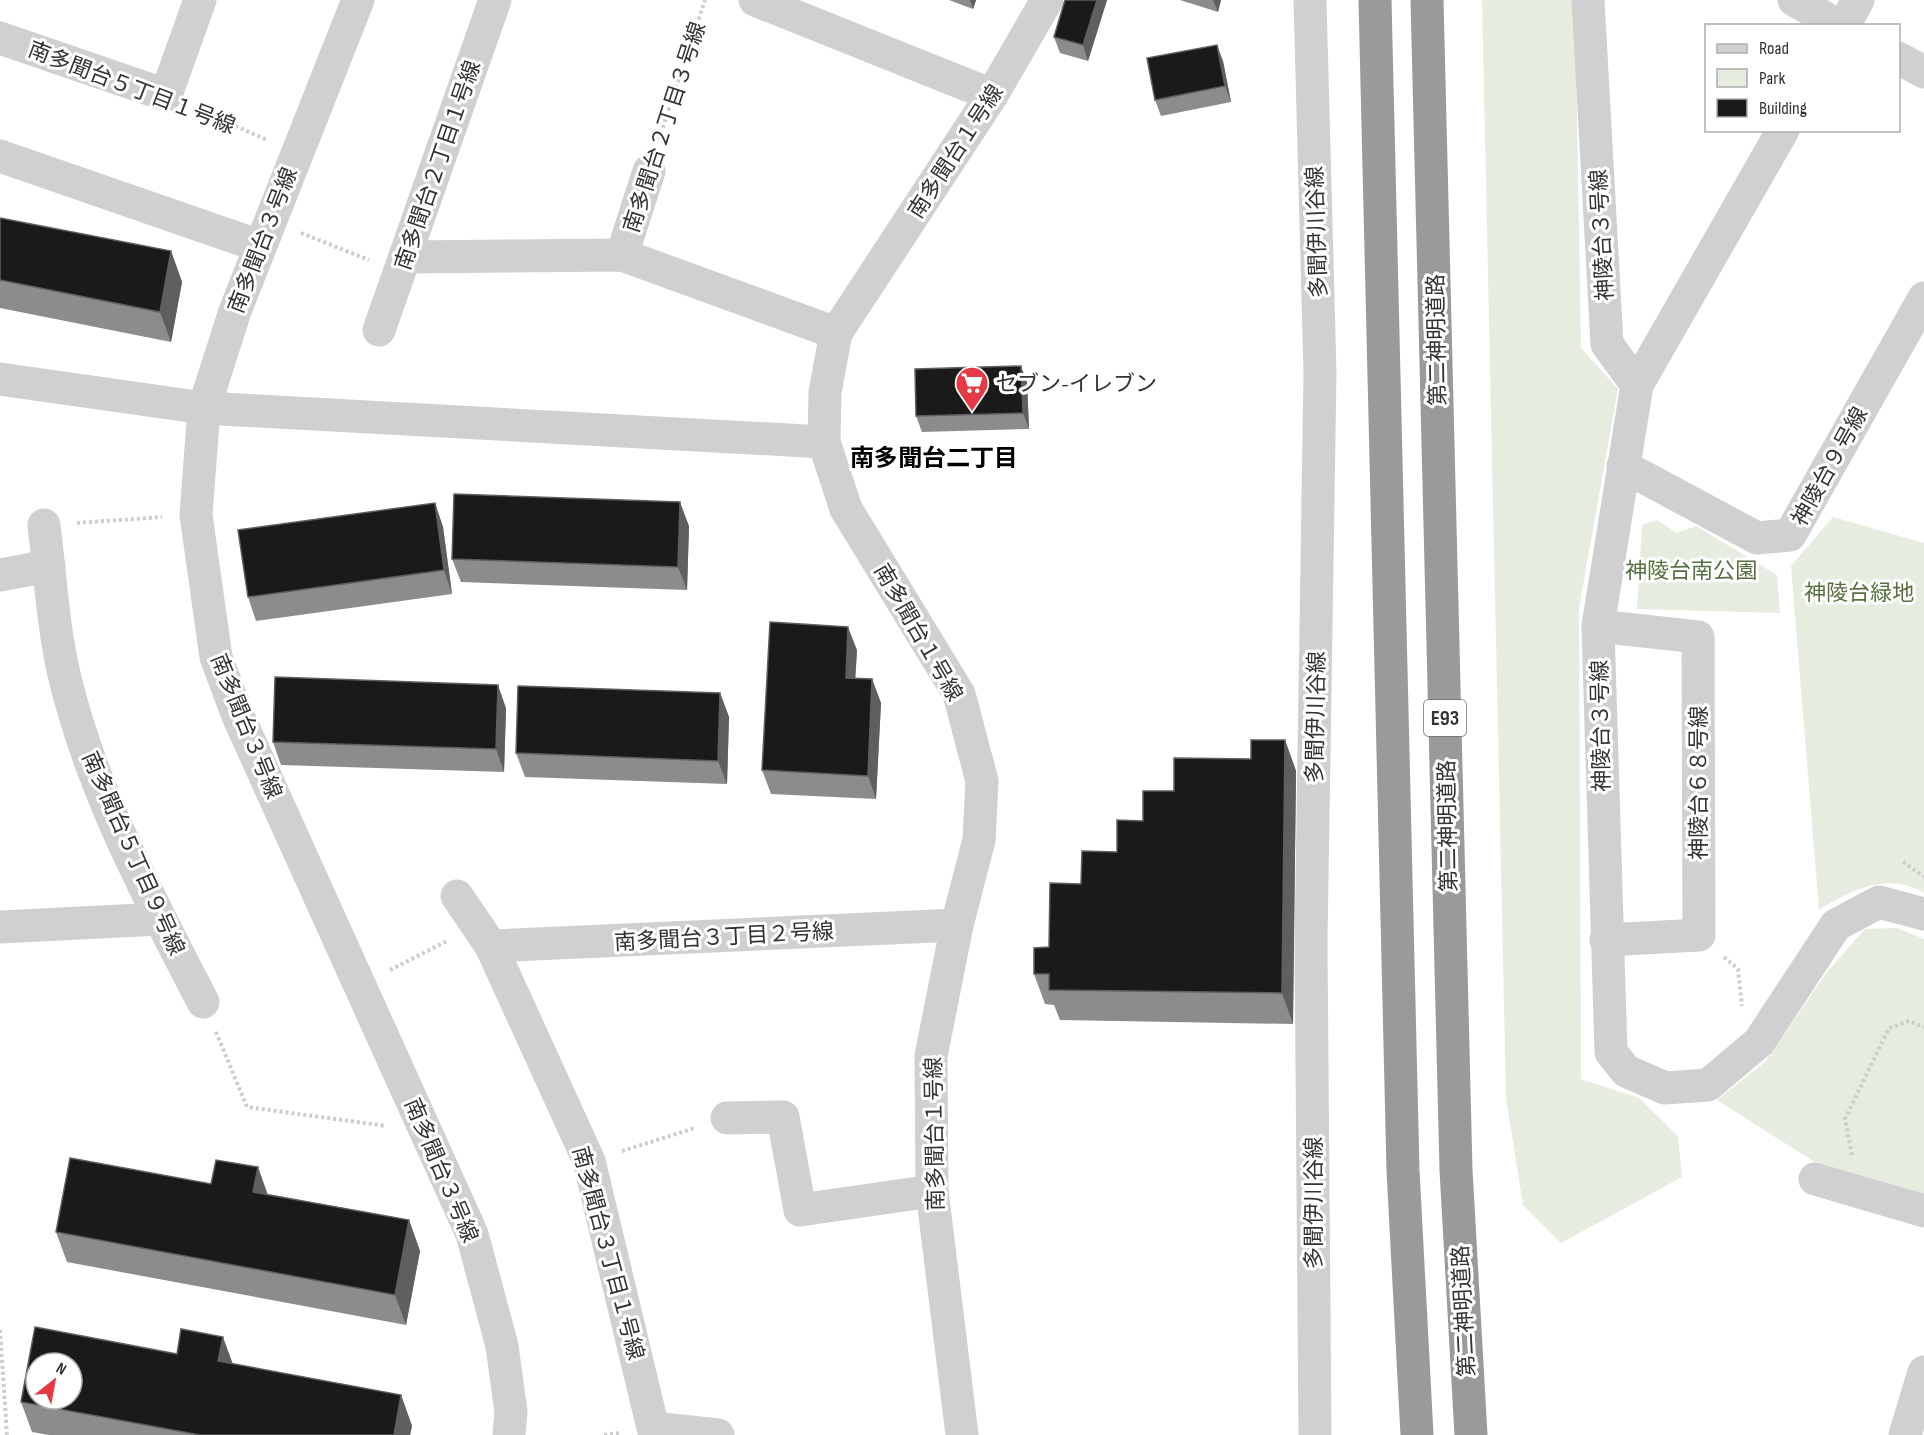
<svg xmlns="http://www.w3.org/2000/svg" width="1924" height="1435" font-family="'Sofia Sans Condensed','Noto Sans JP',sans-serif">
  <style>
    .green { fill: #e6ecdf }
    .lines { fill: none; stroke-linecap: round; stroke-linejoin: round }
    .path { stroke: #cdcdcd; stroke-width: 4; stroke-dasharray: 3 3; stroke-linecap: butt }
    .minor { stroke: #d0d0d0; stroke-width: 33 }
    .highway { stroke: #9a9a9a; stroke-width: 33 }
    .wall { fill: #8c8c8c }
    .shaded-wall { fill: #5f5f5f }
    .building { fill: #1a1a1a; stroke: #5f5f5f; stroke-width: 1.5; fill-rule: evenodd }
    .labels { text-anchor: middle; stroke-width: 6; stroke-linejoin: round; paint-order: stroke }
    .shield { fill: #fff; stroke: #707070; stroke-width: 1.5 }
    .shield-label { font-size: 21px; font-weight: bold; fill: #333 }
    .street-label { font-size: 22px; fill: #333; stroke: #fff }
    .poi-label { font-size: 22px; fill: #333; stroke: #fff; text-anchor: start }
    .park-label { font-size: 22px; fill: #56703f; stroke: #fff }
    .neighbourhood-label { font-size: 24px; font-weight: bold; fill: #000; stroke: #fff }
  </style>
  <rect width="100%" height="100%" fill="#fff"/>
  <g class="green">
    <polygon points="1482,0 1575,0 1581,348 1618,389 1579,608 1581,1079 1639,1098 1678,1136 1682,1177 1561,1243 1523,1205 1506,1098"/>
    <path d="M1833,517l91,26v350c-35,-22 -74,-3 -105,17l-28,-344z"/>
    <polygon points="1657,520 1677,533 1696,526 1777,575 1780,613 1637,609 1642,525"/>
    <polygon points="1897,928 1924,939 1924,1194 1813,1161 1717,1100 1765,1062 1827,972 1865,929"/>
  </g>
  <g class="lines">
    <g class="path">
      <polyline points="197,109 267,140"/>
      <polyline points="659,139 705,0"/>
      <polyline points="301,233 369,260"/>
      <polyline points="77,523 162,517"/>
      <polyline points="1903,862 1924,877"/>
      <polyline points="1724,957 1738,969 1742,1006"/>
      <polyline points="390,970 447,941"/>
      <polyline points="216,1032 247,1107 386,1126"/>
      <polyline points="622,1151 695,1128"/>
      <polyline points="1852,1155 1845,1119 1889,1028 1909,1021 1924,1027"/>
      <polyline points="0,1330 7,1435"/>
      <polyline points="604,1435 619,1433"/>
    </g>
    <g class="minor">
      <polyline points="358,0 235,311 204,408 196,515 216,657 238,716 472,1234 502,1346 511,1412 509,1435"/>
      <polyline points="755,0 992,95"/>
      <polyline points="1310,0 1320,373 1311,943 1315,1435"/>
      <polyline points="1588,0 1607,344 1637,385 1598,626 1611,1052 1626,1071 1665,1088 1708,1085 1759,1042 1836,925 1879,902 1924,914"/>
      <polyline points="1794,0 1839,26"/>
      <polyline points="1844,26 1858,0"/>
      <polyline points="0,38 166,95 200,0"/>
      <polyline points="1898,58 1924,72"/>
      <polyline points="0,156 260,246"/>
      <polyline points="622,255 649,171"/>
      <polyline points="405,257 622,255 836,333"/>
      <polyline points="379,330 495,0"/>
      <polyline points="0,379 204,408 824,442"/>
      <polyline points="1637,385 1783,130"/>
      <polyline points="1623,466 1757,538 1790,535 1924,298"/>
      <path d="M44,525c6,49 9,101 20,149 27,116 85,223 139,328"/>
      <polyline points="0,575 49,566"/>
      <polyline points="1598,626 1698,637 1699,935 1606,940"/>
      <polyline points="457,896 491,946 589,1161 653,1428 718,1435"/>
      <polyline points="0,927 160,919"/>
      <polyline points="491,946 957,925"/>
      <polyline points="727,1118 783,1117 800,1210 932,1191"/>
      <polyline points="1815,1179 1924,1211"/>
      <polyline points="962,1435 932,1191 931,1056 957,925 979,840 982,781 959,694 846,509 824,442 825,392 836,333 992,95 1047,0"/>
      <polyline points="1905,1435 1924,1372"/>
    </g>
    <g class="highway">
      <polyline points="1375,0 1403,1170 1417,1435"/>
      <polyline points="1427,0 1456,1170 1471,1435"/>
    </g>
  </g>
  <g class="wall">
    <polygon points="949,0 976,0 973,9"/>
    <polygon points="1065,0 1107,0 1088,61 1060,53 1054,37"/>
    <polygon points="1180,0 1221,0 1218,12"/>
    <polygon points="1223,61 1231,102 1161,116 1155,100"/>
    <polygon points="0,218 171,251 182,282 171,342 0,308"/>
    <polygon points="1027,382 1029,429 922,432 916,416"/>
    <polygon points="435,503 443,527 452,594 256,621 248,597"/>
    <polygon points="689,526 687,590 461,582 452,559"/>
    <polygon points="857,650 855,678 872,679 881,703 876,799 771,794 762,770"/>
    <polygon points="720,693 729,717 727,784 525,777 516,753"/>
    <polygon points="506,708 504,772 281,765 273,742"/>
    <polygon points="1285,740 1296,771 1293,1024 1060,1020 1054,1005 1045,1004 1034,974 1049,947 1081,884 1117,852 1174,791 1251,759"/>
    <polygon points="268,1194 409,1220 420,1251 406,1325 67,1262 56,1232"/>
    <polygon points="233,1364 401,1395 412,1426 410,1435 49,1435 32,1432 21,1402"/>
  </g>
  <g class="shaded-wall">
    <polygon points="970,0 976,0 973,9"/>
    <polygon points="1097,0 1107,0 1088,61 1083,45"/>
    <polygon points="1213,0 1221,0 1218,12"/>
    <polygon points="1217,45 1223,61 1231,102 1225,86"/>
    <polygon points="171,251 182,282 171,342 160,312"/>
    <polygon points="1021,366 1027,382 1029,429 1023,413"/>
    <polygon points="680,502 689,526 687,590 678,567"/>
    <polygon points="435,503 443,527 452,594 444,570"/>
    <polygon points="848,627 857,650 854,701 846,678"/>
    <polygon points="872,679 881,703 876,799 868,776"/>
    <polygon points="498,685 506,708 504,772 496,749"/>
    <polygon points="720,693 729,717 727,784 718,761"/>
    <polygon points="1285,740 1296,771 1293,1024 1282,993"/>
    <polygon points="258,1167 269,1198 253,1192"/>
    <polygon points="409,1220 420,1251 406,1325 395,1295"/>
    <polygon points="223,1337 234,1367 218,1361"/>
    <polygon points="401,1395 412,1426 410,1435 394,1435"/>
  </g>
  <g class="building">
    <polygon points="1065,0 1097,0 1083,45 1054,37"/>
    <polygon points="1217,45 1225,86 1155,100 1147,58"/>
    <polygon points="0,218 171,251 160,312 0,280"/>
    <polygon points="1021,366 1023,413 916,416 915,369"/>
    <polygon points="454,494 680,502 678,567 452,559"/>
    <polygon points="435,503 444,570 248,597 238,530"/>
    <polygon points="770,622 848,627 846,678 872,679 868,776 762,770"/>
    <polygon points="275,677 498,685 496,749 273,742"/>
    <polygon points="518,686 720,693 718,761 516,753"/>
    <polygon points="1251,740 1285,740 1282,993 1049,990 1049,974 1034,974 1034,948 1049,947 1050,883 1081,884 1082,851 1117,852 1117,820 1143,821 1143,791 1174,791 1174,758 1251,759"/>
    <polygon points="70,1158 211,1184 216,1160 258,1167 253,1192 409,1220 395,1295 56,1232"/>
    <path d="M35,1327l142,27 4,-25 42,8 -5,24 183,34 -7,40h-194l-179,-33zM36,1363h36v36h-36z"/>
  </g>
  <defs>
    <symbol id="supermarket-pin" viewBox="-11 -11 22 30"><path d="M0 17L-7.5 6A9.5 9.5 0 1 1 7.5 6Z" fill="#e63946" stroke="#fff"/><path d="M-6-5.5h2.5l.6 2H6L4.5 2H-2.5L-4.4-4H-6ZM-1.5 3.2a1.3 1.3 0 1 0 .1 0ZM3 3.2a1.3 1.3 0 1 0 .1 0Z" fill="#fff"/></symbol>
  </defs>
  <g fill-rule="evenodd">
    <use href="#supermarket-pin" x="953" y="364" width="38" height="52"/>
  </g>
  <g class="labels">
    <rect class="shield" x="1424" y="700" width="42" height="36" rx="4.5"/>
    <g class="shield-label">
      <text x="1445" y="725">E93</text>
    </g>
    <g class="street-label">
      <text transform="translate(132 87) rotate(21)" y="8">南多聞台５丁目１号線</text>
      <text transform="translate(664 127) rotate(-72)" y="8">南多聞台２丁目３号線</text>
      <text transform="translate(955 151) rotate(-57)" y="8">南多聞台１号線</text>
      <text transform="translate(437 165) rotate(-71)" y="8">南多聞台２丁目１号線</text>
      <text transform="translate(1316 232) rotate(-92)" y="8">多聞伊川谷線</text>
      <text transform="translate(1601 235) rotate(-93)" y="8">神陵台３号線</text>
      <text transform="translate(262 240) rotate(-69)" y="8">南多聞台３号線</text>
      <text transform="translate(1436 340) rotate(-91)" y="8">第二神明道路</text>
      <text transform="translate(1829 466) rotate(-61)" y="8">神陵台９号線</text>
      <text transform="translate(919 632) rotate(60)" y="8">南多聞台１号線</text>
      <text transform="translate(1315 717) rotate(-89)" y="8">多聞伊川谷線</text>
      <text transform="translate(247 726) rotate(68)" y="8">南多聞台３号線</text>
      <text transform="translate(1600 726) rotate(-91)" y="8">神陵台３号線</text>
      <text transform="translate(1698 783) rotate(-90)" y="8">神陵台６８号線</text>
      <text transform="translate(1447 826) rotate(-91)" y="8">第二神明道路</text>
      <text transform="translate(134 853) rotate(66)" y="8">南多聞台５丁目９号線</text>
      <text transform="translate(724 936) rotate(-3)" y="8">南多聞台３丁目２号線</text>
      <text transform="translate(934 1134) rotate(-91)" y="8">南多聞台１号線</text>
      <text transform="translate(442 1170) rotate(67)" y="8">南多聞台３号線</text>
      <text transform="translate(1313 1203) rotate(-90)" y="8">多聞伊川谷線</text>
      <text transform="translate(609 1253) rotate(75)" y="8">南多聞台３丁目１号線</text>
      <text transform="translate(1463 1311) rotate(-93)" y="8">第二神明道路</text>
    </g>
    <g class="poi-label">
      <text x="995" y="391">セブン-イレブン</text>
    </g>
    <g class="park-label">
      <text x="1691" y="578">神陵台南公園</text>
      <text x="1859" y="600">神陵台緑地</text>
    </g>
    <g class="neighbourhood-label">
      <text x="934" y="466">南多聞台二丁目</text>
    </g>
  </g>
  <rect x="1705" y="24" width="195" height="108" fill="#ffffff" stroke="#adadad" stroke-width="1.5"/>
  <rect x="1717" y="44" width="30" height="9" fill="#d0d0d0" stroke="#adadad" stroke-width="1.5"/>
  <text x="1759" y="54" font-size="18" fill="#333333">Road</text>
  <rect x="1717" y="69" width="30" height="18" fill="#e6ecdf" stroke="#adadad" stroke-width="1.5"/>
  <text x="1759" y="84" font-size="18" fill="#333333">Park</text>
  <rect x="1717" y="99" width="30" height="18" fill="#1a1a1a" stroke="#adadad" stroke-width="1.5"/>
  <text x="1759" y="114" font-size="18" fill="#333333">Building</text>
  <g transform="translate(54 1381) rotate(31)"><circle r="28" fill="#ffffff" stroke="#adadad" stroke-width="1.5"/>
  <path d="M0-4.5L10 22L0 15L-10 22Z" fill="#e63946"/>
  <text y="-9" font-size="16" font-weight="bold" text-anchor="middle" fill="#333333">N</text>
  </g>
</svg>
